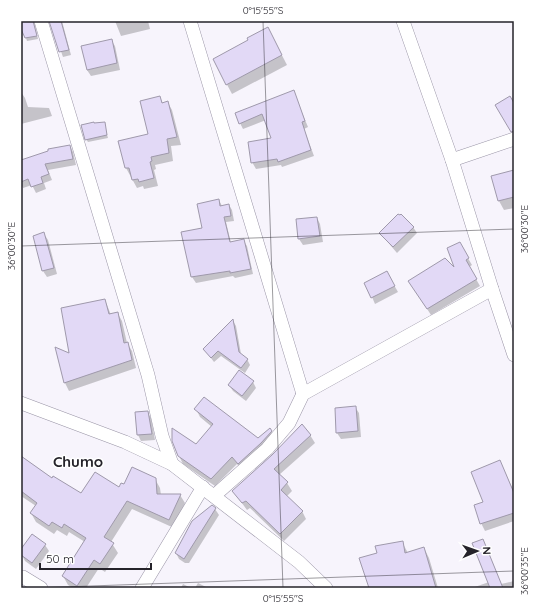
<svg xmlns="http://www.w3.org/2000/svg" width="535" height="609" font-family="Quicksand,sans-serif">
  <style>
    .shadow { fill: #0003 }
    .building { fill: #e2d9f6; stroke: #9f99ab }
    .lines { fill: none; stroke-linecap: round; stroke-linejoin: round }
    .street-casing { stroke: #9994a6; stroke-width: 14 }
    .street { stroke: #fff; stroke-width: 13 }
    .ticks { fill: none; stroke: #25232a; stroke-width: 1; stroke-opacity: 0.45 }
    .labels { text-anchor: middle; stroke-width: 3; stroke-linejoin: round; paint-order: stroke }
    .quarter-label { font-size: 15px; font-weight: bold; fill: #25232a; stroke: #fff }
    .neatline { fill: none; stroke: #25232a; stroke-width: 1.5 }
    .ticks-label { font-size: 10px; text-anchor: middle; fill: #25232a }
  </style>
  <rect width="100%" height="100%" fill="#f7f4fc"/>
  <g class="shadow">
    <polygon points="27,21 34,21 38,39 27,41 21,23"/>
    <polygon points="50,21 62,21 71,55 63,57"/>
    <polygon points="115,21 148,21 150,29 121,36"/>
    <polygon points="273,38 287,65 232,94 214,60"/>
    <polygon points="111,40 115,46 120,70 91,76 87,70"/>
    <polygon points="293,91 308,127 304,129 314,156 282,167 281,165 256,169 252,162 272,139 266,120 243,129 240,123"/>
    <polygon points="21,92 25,98 28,107 49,108 52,116 21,124"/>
    <polygon points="160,97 163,104 168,103 172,110 181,145 171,146 173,161 155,165 156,169 154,170 158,186 144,189 143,186 137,188 126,168 120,142 149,135"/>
    <polygon points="104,123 108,138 88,142 86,139 94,124"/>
    <polygon points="70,146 73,152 76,165 48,170 52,180 44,183 46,189 36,193 32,185 23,188 21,184 21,161"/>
    <polygon points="514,171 514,208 504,210 499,201"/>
    <polygon points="219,200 222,206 229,205 232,210 234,221 226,222 231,243 243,240 247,246 253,274 235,278 233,276 196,283 192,277 182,232 203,228"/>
    <polygon points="317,218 320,224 323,242 303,245 299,239"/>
    <polygon points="413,227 417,233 397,253 380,233"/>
    <polygon points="44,234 48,240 57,274 47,277 43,271 34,236"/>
    <polygon points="459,243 472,265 469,267 480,286 431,315 413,287 456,271"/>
    <polygon points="390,278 398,292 375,304 372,297"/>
    <polygon points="105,300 111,315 118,314 122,321 127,343 132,351 136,368 69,391 65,383 56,348 71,355"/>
    <polygon points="233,321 236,326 241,354 247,359 250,365 245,373 221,356 214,362 204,349"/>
    <polygon points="253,382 256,388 246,401 233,391 229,385"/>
    <polygon points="355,407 359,413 361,437 341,439 337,433"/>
    <polygon points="196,409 258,440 271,431 276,439 243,471 237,464 215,486 183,464 179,456 196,446 212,427 200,417"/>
    <polygon points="147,412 151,418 155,440 141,441 138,435"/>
    <polygon points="310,435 315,443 279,475 287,483 292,491 286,497 302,511 306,519 284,541 250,508 247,510 233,491"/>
    <polygon points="21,456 52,479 81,495 119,489 155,479 160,488 161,495 180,495 185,503 174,528 132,509 111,542 118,553 105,572 99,568 86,588 73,588 68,585 63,576 85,542 69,532 67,536 57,530 54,534 36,522 31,513 36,506 21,496"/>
    <polygon points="500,461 514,492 514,521 485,531 481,523 485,503"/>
    <polygon points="215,509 219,515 189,563 185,563 179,559 176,553"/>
    <polygon points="483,540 501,584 514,581 514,588 472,588 489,582"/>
    <polygon points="402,542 408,553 424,548 429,558 438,588 370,588 378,554"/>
    <polygon points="45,545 49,551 36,569 25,561 22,555"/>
    <polygon points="198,583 208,588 195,588"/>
    <polygon points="183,584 191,588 181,588"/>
  </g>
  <g class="building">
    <polygon points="21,21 33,21 37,36 25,38 21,29"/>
    <polygon points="49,21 61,21 69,50 59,52"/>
    <polygon points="268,27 282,55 226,85 213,59 248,40 247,38"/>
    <polygon points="112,39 117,63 87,70 81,46"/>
    <polygon points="294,90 305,121 302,122 311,150 278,162 277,159 251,163 248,142 271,138 262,114 239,124 235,113"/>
    <polygon points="160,96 162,103 168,101 177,137 167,139 169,153 151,157 152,161 150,162 154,178 139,182 138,179 132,180 129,168 125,168 118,141 148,134 140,101"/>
    <polygon points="510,96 514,103 514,131 511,132 495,105"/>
    <polygon points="94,122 94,123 105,122 107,135 85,140 81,125"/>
    <polygon points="70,145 73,159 45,164 49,174 41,177 43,183 31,187 28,179 21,182 21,160 48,151 48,149"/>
    <polygon points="514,170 514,197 498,201 491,176"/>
    <polygon points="219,199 220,206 229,204 231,216 224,217 230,242 244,239 251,269 230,273 230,271 191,277 181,232 202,228 197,204"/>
    <polygon points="398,214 400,215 401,214 414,227 393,247 379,233"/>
    <polygon points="317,217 320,236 298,239 296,219"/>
    <polygon points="44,232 54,268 42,271 33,236"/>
    <polygon points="460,242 469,258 466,260 477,279 427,309 408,281 445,258 454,267 447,248"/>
    <polygon points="387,271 395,286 371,298 364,283"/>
    <polygon points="105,299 109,314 118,312 124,343 128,342 132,360 64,383 55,347 69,353 61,308"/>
    <polygon points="233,319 239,352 248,359 241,368 218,351 211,358 203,349"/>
    <polygon points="239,370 254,381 242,396 228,385"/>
    <polygon points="204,397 258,438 270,428 272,431 261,443 238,464 232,457 211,479 178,456 172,441 172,428 196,444 213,424 194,409"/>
    <polygon points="356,406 358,431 336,433 335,408"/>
    <polygon points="148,411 152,434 137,435 135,412"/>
    <polygon points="302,424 311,435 274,469 288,482 281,490 303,511 280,534 246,501 242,503 232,491 272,455"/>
    <polygon points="21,456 52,478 53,476 81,493 95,472 119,487 121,483 124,484 132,467 156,478 157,494 181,494 169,520 127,501 104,537 114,543 100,564 94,560 77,586 62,576 86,538 64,524 62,528 52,522 49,526 30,513 37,503 21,491"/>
    <polygon points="500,460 514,493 514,513 480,524 474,505 483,502 471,472"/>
    <polygon points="212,505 216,508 184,559 175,553 192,521"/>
    <polygon points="32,534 46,544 32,563 21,555 21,549"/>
    <polygon points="483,539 503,588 490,588 472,543"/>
    <polygon points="403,541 405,553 424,547 436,588 369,588 359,558 377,553 375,546"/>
  </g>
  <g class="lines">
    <defs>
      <g id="street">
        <polyline points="41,21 148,375 162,436 172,464"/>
        <polyline points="190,21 303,394"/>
        <polyline points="403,21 452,160 492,289 514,355"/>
        <polyline points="452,160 514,139"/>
        <polyline points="21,403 125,442 172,464 299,562 326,588"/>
        <polyline points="214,496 267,449 289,423 303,394 492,289"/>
        <polyline points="23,577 41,588"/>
        <polyline points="142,588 203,487"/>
      </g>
    </defs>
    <use href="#street" class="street-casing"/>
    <use href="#street" class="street"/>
  </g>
  <path class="ticks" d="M263,21l20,567M21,246l493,-17M34,588l480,-17"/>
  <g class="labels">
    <g class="quarter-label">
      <text x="78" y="467">Chumo</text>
    </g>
  </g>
  <rect width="535" height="609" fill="none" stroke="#ffffff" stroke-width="44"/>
  <g transform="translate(477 551) rotate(88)" stroke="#ffffff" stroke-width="3" paint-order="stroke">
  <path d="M0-3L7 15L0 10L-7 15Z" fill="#25232a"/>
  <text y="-6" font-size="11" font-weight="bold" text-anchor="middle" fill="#25232a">N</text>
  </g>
  <path d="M40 563v6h111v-6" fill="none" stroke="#25232a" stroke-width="2"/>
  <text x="46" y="563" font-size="12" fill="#25232a" stroke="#ffffff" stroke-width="3" paint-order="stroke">50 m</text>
  <rect x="22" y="22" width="491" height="565" class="neatline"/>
  <g class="ticks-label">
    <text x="263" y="14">0°15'55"S</text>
    <text transform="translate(524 229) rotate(-90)" y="4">36°00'30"E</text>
    <text transform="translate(11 246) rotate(-90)" y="4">36°00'30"E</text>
    <text transform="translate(524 571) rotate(-90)" y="4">36°00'35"E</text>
    <text x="283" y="602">0°15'55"S</text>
  </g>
</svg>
